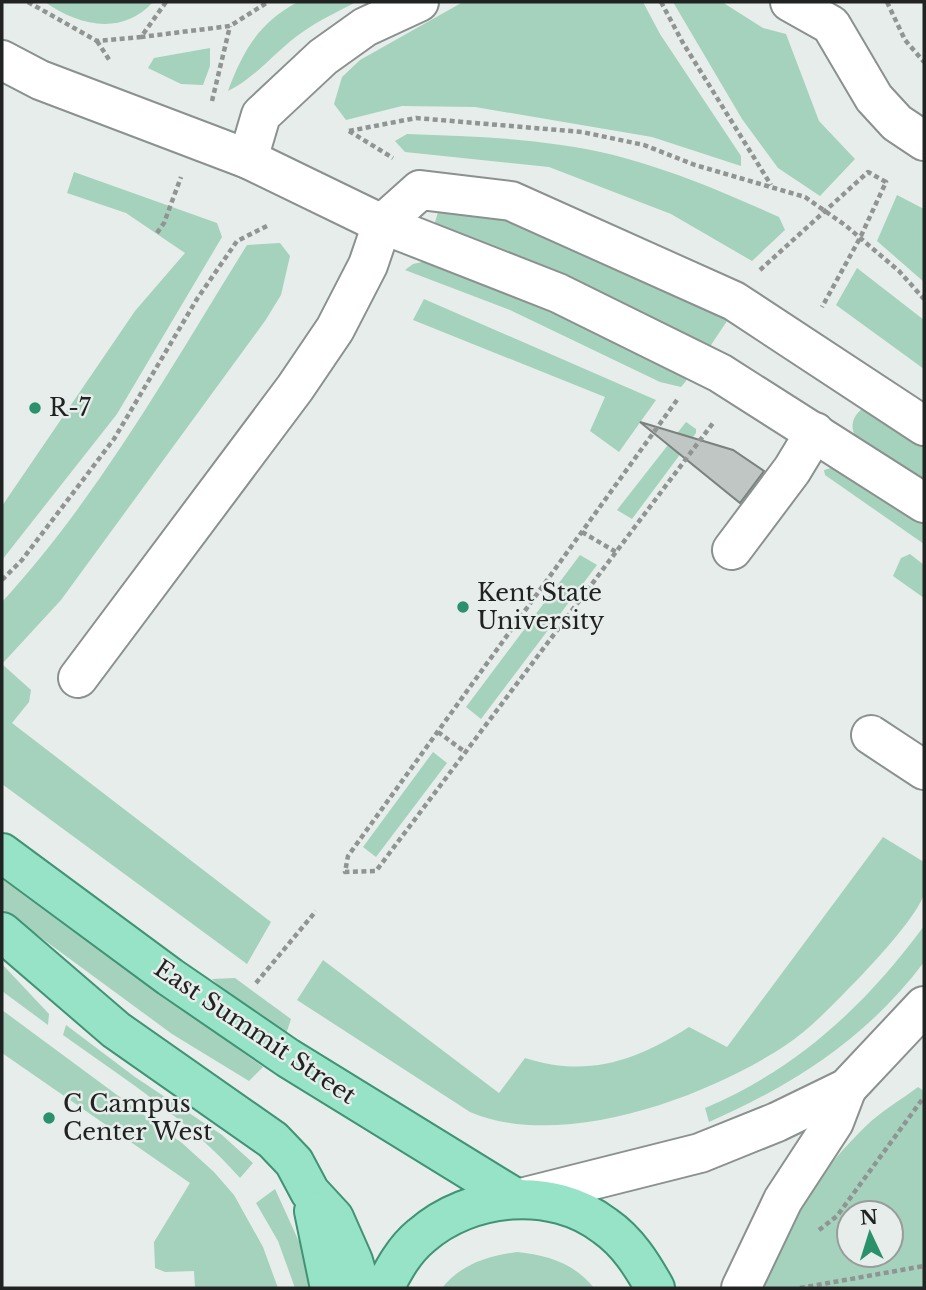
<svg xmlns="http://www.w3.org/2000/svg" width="926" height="1290" font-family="'Libre Baskerville',serif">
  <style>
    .green { fill: #a4d2bd; fill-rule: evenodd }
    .building { fill: #c0c6c3; stroke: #7b817e; stroke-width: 2 }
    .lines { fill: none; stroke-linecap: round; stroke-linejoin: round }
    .minor-casing { stroke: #8b918e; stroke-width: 42 }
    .major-casing { stroke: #409375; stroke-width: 42 }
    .path { stroke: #909492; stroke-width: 4.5; stroke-dasharray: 5 3.5; stroke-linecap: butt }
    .minor { stroke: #fff; stroke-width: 38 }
    .major { stroke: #96e3c7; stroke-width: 38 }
    .poi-dot { fill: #2b916d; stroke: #e7edea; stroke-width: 2.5 }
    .labels { text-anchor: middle; stroke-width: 5; stroke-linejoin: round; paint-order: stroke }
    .poi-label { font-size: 24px; fill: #212322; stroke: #e7edea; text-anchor: start }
    .street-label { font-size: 24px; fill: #212322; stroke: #e7edea }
  </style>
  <rect width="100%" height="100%" fill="#e7edea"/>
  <g class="green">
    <path d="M45,2h108c-31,34 -74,24 -108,0z"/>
    <path d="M298,2h58c-17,9 -36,18 -52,29 -27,18 -47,46 -76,60 15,-40 31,-69 70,-89z"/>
    <polygon points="463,2 643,2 660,34 741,156 741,166 652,137 475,107 402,106 346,120 334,104 342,77 360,60"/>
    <polygon points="673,2 722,2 763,28 786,34 819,121 855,159 820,196 778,168 742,119"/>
    <polygon points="210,48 210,66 203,85 181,84 148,68 154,58"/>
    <path d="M407,134c52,2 103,3 154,11 76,10 149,41 218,72l6,13 -33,31 -81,-47 -122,-47 -144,-15 -10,-11z"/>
    <polygon points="74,172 217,223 222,237 117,414 2,560 2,506 135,311 185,253 126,213 67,193"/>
    <polygon points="897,195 924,209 924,282 877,241"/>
    <polygon points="441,202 503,212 729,318 707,351 433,229"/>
    <path d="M280,243l10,13 -9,39 -16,26 -204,279 -59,64 29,26 -2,12 -17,21 259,199 -24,42 -245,-180v-182c98,-107 169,-235 245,-357z"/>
    <polygon points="431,260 445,263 688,372 686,381 681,387 660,382 510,310 405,270 413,264"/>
    <polygon points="857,268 924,320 924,369 836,305"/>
    <polygon points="424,299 656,400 619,452 590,431 605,397 413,320"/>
    <path d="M864,407l60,30v51l-68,-50c-7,-13 -3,-22 8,-31z"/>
    <polygon points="686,422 696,429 696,433 632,519 617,510"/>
    <polygon points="834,467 924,520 924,544 825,475 824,470"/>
    <polygon points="910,554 924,565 924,598 893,576 901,558"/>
    <polygon points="580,555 597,565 481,719 466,707"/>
    <polygon points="433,752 447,763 376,857 363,847"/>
    <path d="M883,837l41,25c0,9 2,22 0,31 -4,20 -49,68 -64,84 -23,23 -47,50 -74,68 -78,52 -225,106 -316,67l-173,-112 26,-40 176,133 26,-35c62,20 111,3 164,-31l38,20z"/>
    <polygon points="2,877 263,1067 249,1081 172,1034 2,909"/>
    <path d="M924,926v36c-57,76 -129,122 -215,160l-4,-14c92,-39 160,-102 219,-182z"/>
    <polygon points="2,964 49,1014 48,1025 2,991"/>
    <polygon points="235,978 291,1019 285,1037 249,1015 212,979"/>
    <polygon points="2,1010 182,1143 214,1172 234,1195 263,1247 278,1288 195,1288 194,1271 165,1272 155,1268 154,1242 190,1183 2,1053"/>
    <path d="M66,1025l69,52 87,58 31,28 -13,15c-50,-57 -115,-99 -177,-143z"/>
    <path d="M918,1087l6,4v197h-171c28,-58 66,-117 113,-162 15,-15 35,-26 52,-39zM849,1213h42v42h-42z"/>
    <polygon points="275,1189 301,1246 311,1288 295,1288 278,1241 256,1203"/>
    <path d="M517,1252c30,3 57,11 77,36h-152c19,-24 46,-32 75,-36z"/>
  </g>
  <polygon class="building" points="640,422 733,450 764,471 740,503"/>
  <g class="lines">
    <defs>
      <g id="minor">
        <polyline points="790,2 831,25 874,98 897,123 924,141"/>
        <polyline points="2,60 40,80 248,159 382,224 558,293 720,373 924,503"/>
        <polyline points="248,159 261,115 323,57 365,27 419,2"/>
        <polyline points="732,550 792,470 815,432"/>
        <polyline points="78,678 295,388 335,329 368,265 382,224 420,190 511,201 734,301 924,426"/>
        <polyline points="871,735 924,770"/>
        <polyline points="517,1199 700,1153 777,1122 847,1088 924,1006"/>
        <polyline points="741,1288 783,1200 834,1122 847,1088"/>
      </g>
      <g id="major">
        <polyline points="2,853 170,977 288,1058 517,1199"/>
        <polyline points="2,932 116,1030 273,1140 294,1162 310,1192 334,1218 353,1261 361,1288"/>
        <polyline points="314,1211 330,1288"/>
        <path d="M384,1288c10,-19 20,-38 37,-52 49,-43 131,-51 184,-10 23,16 37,39 50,62"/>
      </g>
    </defs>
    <use href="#minor" class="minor-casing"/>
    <use href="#major" class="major-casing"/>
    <g class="path">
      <polyline points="28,2 97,41 141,37"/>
      <polyline points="166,2 141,37 230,26 268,2"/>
      <polyline points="661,2 683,43 771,185"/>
      <polyline points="887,2 905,40 924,62"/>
      <polyline points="97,41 110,61"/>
      <polyline points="212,101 230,26"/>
      <polyline points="349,131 393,158"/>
      <polyline points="349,131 416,118 582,132 644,145 695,165 805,197 845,225 899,271 924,299"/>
      <polyline points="157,233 164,223 181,177"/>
      <polyline points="760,270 868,172 886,182 860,238 822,307"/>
      <polyline points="677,400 348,856 345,872 376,871 713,423"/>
      <polyline points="582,532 616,552"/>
      <polyline points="2,580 22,560 114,439 197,299 237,241 267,226"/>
      <polyline points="438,732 465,752"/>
      <polyline points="256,983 316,911"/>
      <polyline points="819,1230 837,1216 924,1097"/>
      <polyline points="800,1288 924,1266"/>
    </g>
    <use href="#minor" class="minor"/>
    <use href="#major" class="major"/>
  </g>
  <g class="poi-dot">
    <circle cx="35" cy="408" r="7"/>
    <circle cx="463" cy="607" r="7"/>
    <circle cx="49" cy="1118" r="7"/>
  </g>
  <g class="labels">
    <g class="poi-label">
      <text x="49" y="416">R-7</text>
      <text x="477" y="601">Kent State<tspan x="477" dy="28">University</tspan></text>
      <text x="63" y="1112">C Campus<tspan x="63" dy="28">Center West</tspan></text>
    </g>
    <g class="street-label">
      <text transform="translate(255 1032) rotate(34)" y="8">East Summit Street</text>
    </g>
  </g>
  <rect width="926" height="1290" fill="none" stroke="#212322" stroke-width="7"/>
  <g transform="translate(870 1234) rotate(356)"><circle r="33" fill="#e7edea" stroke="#989c9a" stroke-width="2"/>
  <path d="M0-5L12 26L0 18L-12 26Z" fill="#2b916d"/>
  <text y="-10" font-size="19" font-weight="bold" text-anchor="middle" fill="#212322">N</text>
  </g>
</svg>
